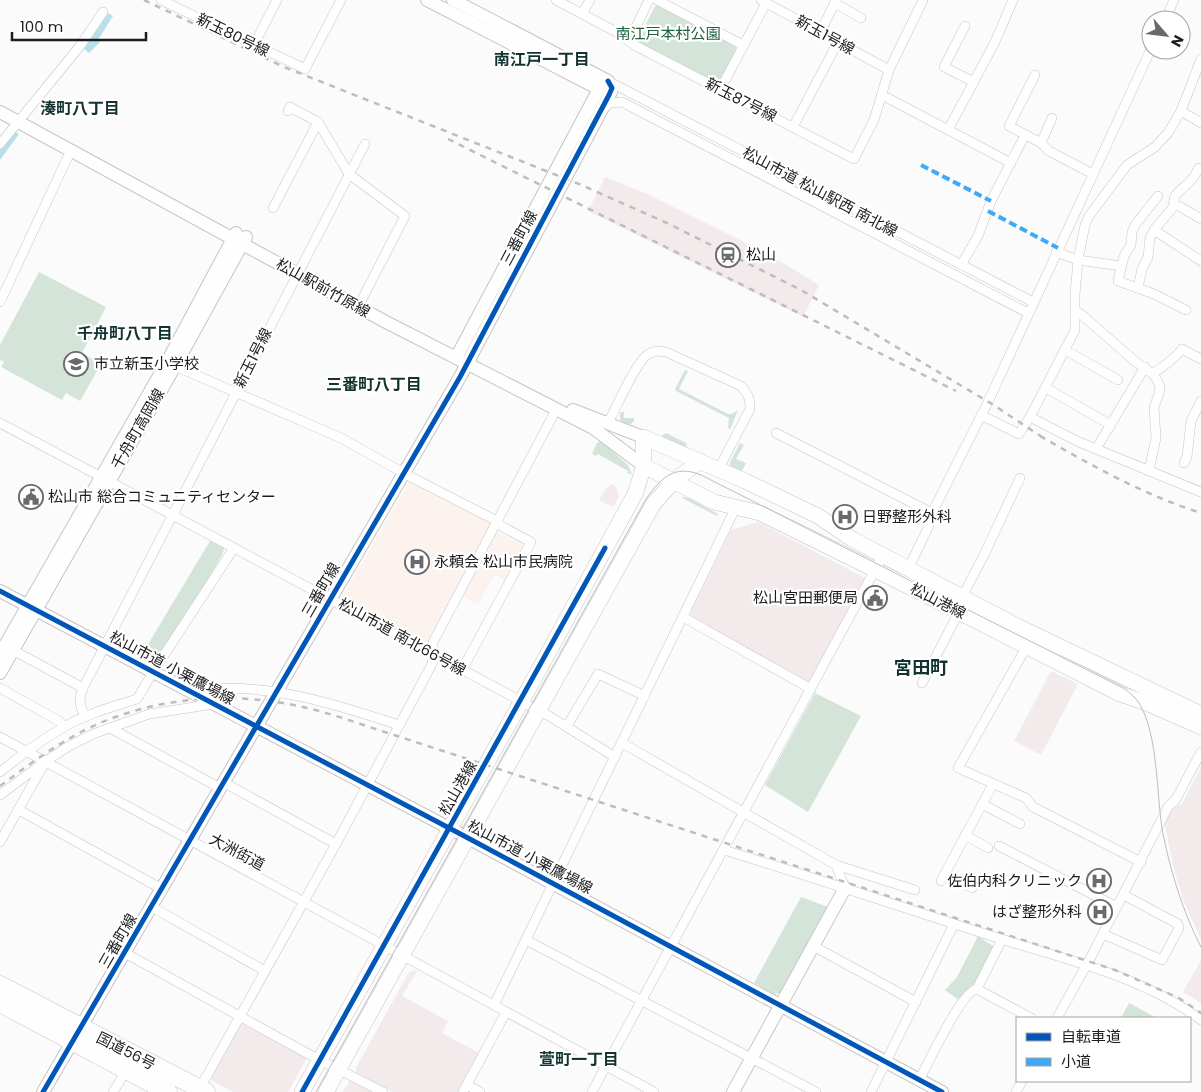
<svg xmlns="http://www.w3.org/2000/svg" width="1201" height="1092" font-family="Poppins,'Noto Sans JP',sans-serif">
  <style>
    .commercial { fill: #f3eaeb }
    .medical { fill: #fdf3ee }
    .green { fill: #d4e4d9 }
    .water { fill: #b8e0ea }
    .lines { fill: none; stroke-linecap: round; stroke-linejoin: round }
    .street-casing { stroke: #c5c5c6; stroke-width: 10 }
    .secondary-casing { stroke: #c5c5c6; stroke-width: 14 }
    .primary-casing { stroke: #c5c5c6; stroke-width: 16 }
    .highway-casing { stroke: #c5c5c6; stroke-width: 19 }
    .street { stroke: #fefeff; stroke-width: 9 }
    .secondary { stroke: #fefeff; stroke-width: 12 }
    .primary { stroke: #fefeff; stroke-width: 15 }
    .highway { stroke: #fefeff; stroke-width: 18 }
    .tram { stroke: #bdbdbe; stroke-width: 1 }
    .rail { stroke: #bdbdbe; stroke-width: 2.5; stroke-dasharray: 6 6; stroke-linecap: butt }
    .quiet { stroke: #3fa9f5; stroke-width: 4; stroke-dasharray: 8 4; stroke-linecap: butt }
    .cycleway-casing { stroke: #fff; stroke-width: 8 }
    .cycleway { stroke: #0057b8; stroke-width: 5 }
    .labels { text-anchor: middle; stroke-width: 4.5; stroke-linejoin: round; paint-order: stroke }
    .park-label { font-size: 15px; fill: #1f613b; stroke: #fff }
    .street-label { font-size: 15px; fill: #1c1c1e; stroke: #fff }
    .poi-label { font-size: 15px; fill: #1c1c1e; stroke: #fff; text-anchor: start }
    .neighbourhood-label { font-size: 16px; font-weight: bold; fill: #12332f; stroke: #fff }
    .quarter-label { font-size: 18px; font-weight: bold; fill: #12332f; stroke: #fff }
  </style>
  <rect width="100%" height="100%" fill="#fbfbfc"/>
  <g class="commercial">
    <polygon points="605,177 647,194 746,243 778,260 819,285 803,317 588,211"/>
    <polygon points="612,484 616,487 619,496 613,507 599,500 606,488"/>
    <polygon points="758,522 867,579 809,683 691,617 691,612 731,530"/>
    <polygon points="1051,671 1078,684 1041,755 1014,741"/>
    <polygon points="1201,767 1201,940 1183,899 1175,873 1164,822 1171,809 1182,804"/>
    <polygon points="1201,960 1201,1003 1183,992"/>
    <polygon points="415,970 417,971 402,996 448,1021 442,1033 479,1053 458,1092 392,1092 357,1073 356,1068 409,972"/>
    <polygon points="244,1023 306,1057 306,1060 288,1092 233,1092 212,1081 211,1077 240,1024"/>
    <polygon points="350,1080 372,1092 343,1092"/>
  </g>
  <g class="medical">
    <polygon points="412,481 490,521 491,525 428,643 425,645 343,601 342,598 409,482"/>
    <polygon points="497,532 522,543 523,548 506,581 494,575 478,605 463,596"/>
  </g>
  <g class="green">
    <polygon points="659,5 735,45 736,50 719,82 715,82 639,43 638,39 655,6"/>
    <polygon points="39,272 106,307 82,353 101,364 80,401 66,393 62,400 1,367 4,362 0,360 0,345"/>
    <polygon points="685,370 688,371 679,389 728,414 732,414 738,410 730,430 728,427 729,418 676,391 675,389"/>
    <polygon points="620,412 624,412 624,418 634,418 634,421 631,424 624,424 620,419"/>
    <polygon points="666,433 686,443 687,447 686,449 663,438 662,435"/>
    <polygon points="601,441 628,465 632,474 627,473 628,471 598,454 596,456 592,454 597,443"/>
    <polygon points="740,443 744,445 736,459 746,463 740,475 730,467 730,462"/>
    <polygon points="684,497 689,498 718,514 717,516 682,498"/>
    <polygon points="210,541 224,548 223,553 193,606 156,660 150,661 141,656"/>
    <polygon points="815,693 861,716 808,812 765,785"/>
    <polygon points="801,897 828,907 781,993 774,994 754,983"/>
    <polygon points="978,936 994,947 976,984 970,987 960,1001 945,990 957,977"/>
    <polygon points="1129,1003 1157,1018 1121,1018"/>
  </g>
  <g class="water">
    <polygon points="108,13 113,16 98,40 100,42 89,53 84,49"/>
    <polygon points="14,131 19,134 0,160 0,150"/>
  </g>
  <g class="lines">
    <defs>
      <g id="street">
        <polyline points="161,0 305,69 341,0"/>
        <polyline points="556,0 618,33 636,46 854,159 874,120 889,70 923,0"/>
        <polyline points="657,0 743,45"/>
        <polyline points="761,0 889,70"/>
        <polyline points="835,3 861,18"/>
        <polyline points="582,14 590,0"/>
        <polyline points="1165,20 1174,0"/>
        <polyline points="965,26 944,67 974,82"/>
        <polyline points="820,33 836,0"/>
        <polyline points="629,41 649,0"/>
        <polyline points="254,45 277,0"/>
        <polyline points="1035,75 1009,126 1041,143 1049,151 1093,174"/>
        <polyline points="608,81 1033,302"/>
        <polyline points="720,90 766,3"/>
        <polyline points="882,95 1011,163"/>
        <polyline points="603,108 611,103 622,102 1028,313"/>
        <polyline points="1181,111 1201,123"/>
        <polyline points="318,122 349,174 405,216 358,307"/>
        <polyline points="793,127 838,42"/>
        <polyline points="948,130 995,42 1013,0"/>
        <polyline points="1041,143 1052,118"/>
        <polyline points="0,144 80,46 103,12"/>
        <polyline points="1158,196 1135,225 1132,232 1131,245 1124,256 1118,281 1154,294 1186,310"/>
        <polyline points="1174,206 1179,206 1201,219"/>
        <polyline points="273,208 318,122 290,107 288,111"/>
        <polyline points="1154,230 1201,261"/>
        <polyline points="1056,252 1078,260 1121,266"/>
        <polyline points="961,265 978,236 991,201 1025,135"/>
        <path d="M1138,288l4,-19 6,-12 2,-19 4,-8 20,-24c-3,-14 11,-17 18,-27 3,-3 5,-8 7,-11"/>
        <polyline points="0,302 71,150"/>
        <polyline points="1075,313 1079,313 1082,315 1137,363 1153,374 1157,380 1160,387 1159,394 1154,407 1156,438 1149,471"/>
        <polyline points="1065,350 1118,380"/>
        <polyline points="175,366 341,438 411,477 497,521 501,526 531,542 462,670"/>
        <path d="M1153,374c10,-8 22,-15 29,-25l19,10"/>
        <polyline points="1046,388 1111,425"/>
        <polyline points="981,415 1019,434 1030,417 1079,442 1201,492"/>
        <polyline points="1030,417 1075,330 1075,294 1078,260 1085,225 1089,216 1127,165 1155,147 1168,133 1181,111 1201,59"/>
        <polyline points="0,423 549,716 615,757"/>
        <path d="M608,423c8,-15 27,-59 39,-68 7,-5 12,-4 19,-3l75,34c7,8 9,12 9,23l-32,61"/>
        <polyline points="776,433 932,513"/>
        <polyline points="1096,449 1145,367"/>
        <polyline points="1184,463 1187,457 1191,421 1201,401"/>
        <polyline points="485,544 556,410"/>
        <polyline points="907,571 928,528 932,513 988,402 1151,49"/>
        <polyline points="962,597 984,555 1020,478"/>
        <polyline points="683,617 811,689"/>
        <polyline points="1027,646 958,768 1026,798 1033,807 1141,862"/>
        <polyline points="9,648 83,688"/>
        <polyline points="922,683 959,612"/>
        <polyline points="0,688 59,721 64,726"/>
        <path d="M190,691c72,-11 142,12 209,34"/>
        <path d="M85,717c-5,-11 -7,-18 -2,-29l282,-544"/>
        <polyline points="567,726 598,674 645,696"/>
        <polyline points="110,728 220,788"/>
        <polyline points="0,737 654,1092"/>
        <polyline points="622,743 836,865 845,888"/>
        <path d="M0,772c20,-16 41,-32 64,-45 22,-13 48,-20 73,-28l16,-27 81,-124"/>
        <polyline points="223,782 336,844"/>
        <polyline points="0,795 46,761 69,746 93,734 149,714 214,704"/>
        <polyline points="982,804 1020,824"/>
        <polyline points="19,810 162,889"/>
        <polyline points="965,835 988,848"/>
        <polyline points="0,842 44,764"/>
        <polyline points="999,846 1117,907"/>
        <path d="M724,850c92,28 183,59 274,88 69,22 144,38 203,82"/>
        <polyline points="836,865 915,890"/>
        <polyline points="945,873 972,888"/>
        <polyline points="941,881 993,784"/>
        <polyline points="152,907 265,971"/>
        <polyline points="1103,934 1162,960 1179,928 1178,924 1124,895"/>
        <polyline points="1002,939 977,989 1031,1018"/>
        <polyline points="526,940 816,1092"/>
        <polyline points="813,946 916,1002"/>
        <polyline points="125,953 312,1056 383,1092"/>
        <polyline points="494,1005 736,507"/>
        <polyline points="1057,1018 1092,955 1168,807 1176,799 1201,752"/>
        <path d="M919,1080c9,-16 43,-90 58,-91"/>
        <polyline points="467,1085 480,1092"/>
        <polyline points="200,1088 336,844 432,664 434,654 432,644 483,548"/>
        <polyline points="113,1092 127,1069"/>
        <polyline points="463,1092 506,1012"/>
        <polyline points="592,1092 883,555"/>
        <polyline points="871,1092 954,924"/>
        <polyline points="1016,1092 1022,1081"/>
      </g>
      <g id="secondary">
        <polyline points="427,0 599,89 456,358"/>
        <polyline points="0,112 384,321 593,428 644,466"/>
        <polyline points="573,410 643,437"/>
        <polyline points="0,591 468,838 942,1092"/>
        <polyline points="0,654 167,362 236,233"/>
        <polyline points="0,673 175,366 246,237"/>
        <polyline points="43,1092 460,377 611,92 611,86 608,81 453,0"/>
        <polyline points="733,1092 845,888"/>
      </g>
      <g id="primary">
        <polyline points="644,466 714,502 760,513 902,583 1120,694 1146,703 1201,727"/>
        <polyline points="302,1092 529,688 635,494 644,466 643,437 745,481 818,516 852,539 1017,626 1201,714"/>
        <polyline points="326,1092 654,503 674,481 700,461"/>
      </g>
      <g id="highway">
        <polyline points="0,985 206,1092"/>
        <polyline points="0,1003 168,1092"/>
      </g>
    </defs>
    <use href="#street" class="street-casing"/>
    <use href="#secondary" class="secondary-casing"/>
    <use href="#primary" class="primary-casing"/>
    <use href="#highway" class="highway-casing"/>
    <use href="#street" class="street"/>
    <use href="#secondary" class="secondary"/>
    <use href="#primary" class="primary"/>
    <use href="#highway" class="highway"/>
    <path class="tram" d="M316,1092l330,-593c15,-21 28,-35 55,-24l424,214c5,4 11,9 14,14 20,33 17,93 24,131 8,39 20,78 38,113"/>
    <g class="rail">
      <polyline points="144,0 284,67 579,184 667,223 801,290 992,404 1045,439"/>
      <polyline points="448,139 956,391"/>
      <path d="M1040,436c51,29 104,59 161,77"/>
      <path d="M0,786c23,-17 47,-35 72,-49 70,-40 158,-48 235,-29 30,7 58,18 87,27l721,235 64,28 22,15"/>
    </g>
    <g class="quiet">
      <polyline points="921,165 991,201"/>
      <polyline points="988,211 1058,248"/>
    </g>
    <defs>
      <g id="cycleway">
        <polyline points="0,591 468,838 942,1092"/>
        <polyline points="43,1092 460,377 609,95 612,88 608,81"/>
        <polyline points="302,1092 605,548"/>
      </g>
    </defs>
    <use href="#cycleway" class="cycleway-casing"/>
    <use href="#cycleway" class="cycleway"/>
  </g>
  <defs>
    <symbol id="station-ring" viewBox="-11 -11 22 22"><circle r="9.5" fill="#fff" stroke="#6a6a6c" stroke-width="1.5"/><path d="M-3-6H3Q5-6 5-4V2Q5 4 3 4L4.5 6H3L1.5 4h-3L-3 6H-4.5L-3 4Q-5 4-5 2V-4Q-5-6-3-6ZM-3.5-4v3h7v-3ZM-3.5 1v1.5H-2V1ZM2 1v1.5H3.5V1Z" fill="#6a6a6c"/></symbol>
    <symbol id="school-ring" viewBox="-11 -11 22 22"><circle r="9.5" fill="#fff" stroke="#6a6a6c" stroke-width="1.5"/><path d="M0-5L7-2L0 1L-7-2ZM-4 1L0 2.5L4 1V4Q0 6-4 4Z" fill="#6a6a6c"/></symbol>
    <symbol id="civic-ring" viewBox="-11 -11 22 22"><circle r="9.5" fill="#fff" stroke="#6a6a6c" stroke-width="1.5"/><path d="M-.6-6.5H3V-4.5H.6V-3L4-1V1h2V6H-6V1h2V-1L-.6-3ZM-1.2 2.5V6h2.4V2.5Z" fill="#6a6a6c"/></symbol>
    <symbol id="hospital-ring" viewBox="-11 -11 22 22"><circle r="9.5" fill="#fff" stroke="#6a6a6c" stroke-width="1.5"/><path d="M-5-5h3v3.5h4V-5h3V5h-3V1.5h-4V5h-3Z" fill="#6a6a6c"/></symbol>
  </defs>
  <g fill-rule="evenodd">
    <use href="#station-ring" x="714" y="241" width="28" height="28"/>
    <use href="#school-ring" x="62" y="350" width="28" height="28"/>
    <use href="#civic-ring" x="17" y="483" width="28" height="28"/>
    <use href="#hospital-ring" x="831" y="503" width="28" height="28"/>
    <use href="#hospital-ring" x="403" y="548" width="28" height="28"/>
    <use href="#civic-ring" x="861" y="584" width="28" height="28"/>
    <use href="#hospital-ring" x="1085" y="867" width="28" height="28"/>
    <use href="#hospital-ring" x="1086" y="898" width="28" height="28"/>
  </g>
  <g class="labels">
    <g class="park-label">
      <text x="668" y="39">南江戸本村公園</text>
    </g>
    <g class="street-label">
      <text transform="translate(233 35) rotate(26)" y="5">新玉80号線</text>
      <text transform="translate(825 35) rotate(29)" y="5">新玉1号線</text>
      <text transform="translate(741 100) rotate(27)" y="5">新玉87号線</text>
      <text transform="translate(820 192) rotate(28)" y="5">松山市道 松山駅西 南北線</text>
      <text transform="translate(519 238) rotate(-62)" y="5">三番町線</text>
      <text transform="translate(323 288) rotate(29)" y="5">松山駅前竹原線</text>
      <text transform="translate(253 358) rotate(-63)" y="5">新玉1号線</text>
      <text transform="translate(138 429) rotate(-60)" y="5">千舟町高岡線</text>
      <text transform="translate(321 590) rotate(-60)" y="5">三番町線</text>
      <text transform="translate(938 601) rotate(27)" y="5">松山港線</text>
      <text transform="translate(402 637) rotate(29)" y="5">松山市道 南北66号線</text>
      <text transform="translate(172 668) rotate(28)" y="5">松山市道 小栗鷹場線</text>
      <text transform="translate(458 788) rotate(-60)" y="5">松山港線</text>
      <text transform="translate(237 852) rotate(28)" y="5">大洲街道</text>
      <text transform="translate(530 857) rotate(28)" y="5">松山市道 小栗鷹場線</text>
      <text transform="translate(118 941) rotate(-60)" y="5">三番町線</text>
      <text transform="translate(126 1051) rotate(27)" y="5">国道56号</text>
    </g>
    <g class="poi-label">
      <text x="746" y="260">松山</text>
      <text x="94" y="369">市立新玉小学校</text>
      <text x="48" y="502">松山市 総合コミュニティセンター</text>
      <text x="862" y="522">日野整形外科</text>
      <text x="434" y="567">永頼会 松山市民病院</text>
      <text x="858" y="603" text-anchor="end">松山宮田郵便局</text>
      <text x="1082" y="886" text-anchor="end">佐伯内科クリニック</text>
      <text x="1082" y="917" text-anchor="end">はざ整形外科</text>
    </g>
    <g class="neighbourhood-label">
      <text x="542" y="65">南江戸一丁目</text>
      <text x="80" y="114">湊町八丁目</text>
      <text x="125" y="339">千舟町八丁目</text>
      <text x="374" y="390">三番町八丁目</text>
      <text x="579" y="1065">萱町一丁目</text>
    </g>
    <g class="quarter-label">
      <text x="921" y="674">宮田町</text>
    </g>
  </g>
  <rect x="1016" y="1017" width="175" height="65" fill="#ffffff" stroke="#a4a4a5"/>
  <rect x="1026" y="1033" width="25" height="8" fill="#0057b8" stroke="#a4a4a5"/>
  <text x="1061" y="1042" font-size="15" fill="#1c1c1e">自転車道</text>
  <rect x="1026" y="1058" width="25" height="8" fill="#3fa9f5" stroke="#a4a4a5"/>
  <text x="1061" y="1067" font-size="15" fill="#1c1c1e">小道</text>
  <g transform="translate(1166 35) rotate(118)"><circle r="24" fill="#ffffff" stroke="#a4a4a5"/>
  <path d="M0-4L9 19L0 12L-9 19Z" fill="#6a6a6c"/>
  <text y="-8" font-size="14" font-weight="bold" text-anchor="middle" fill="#1c1c1e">N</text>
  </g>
  <path d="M12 32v8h134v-8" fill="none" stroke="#1c1c1e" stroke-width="2.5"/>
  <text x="20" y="32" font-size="15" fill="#1c1c1e" stroke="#ffffff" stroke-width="4" paint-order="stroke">100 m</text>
</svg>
